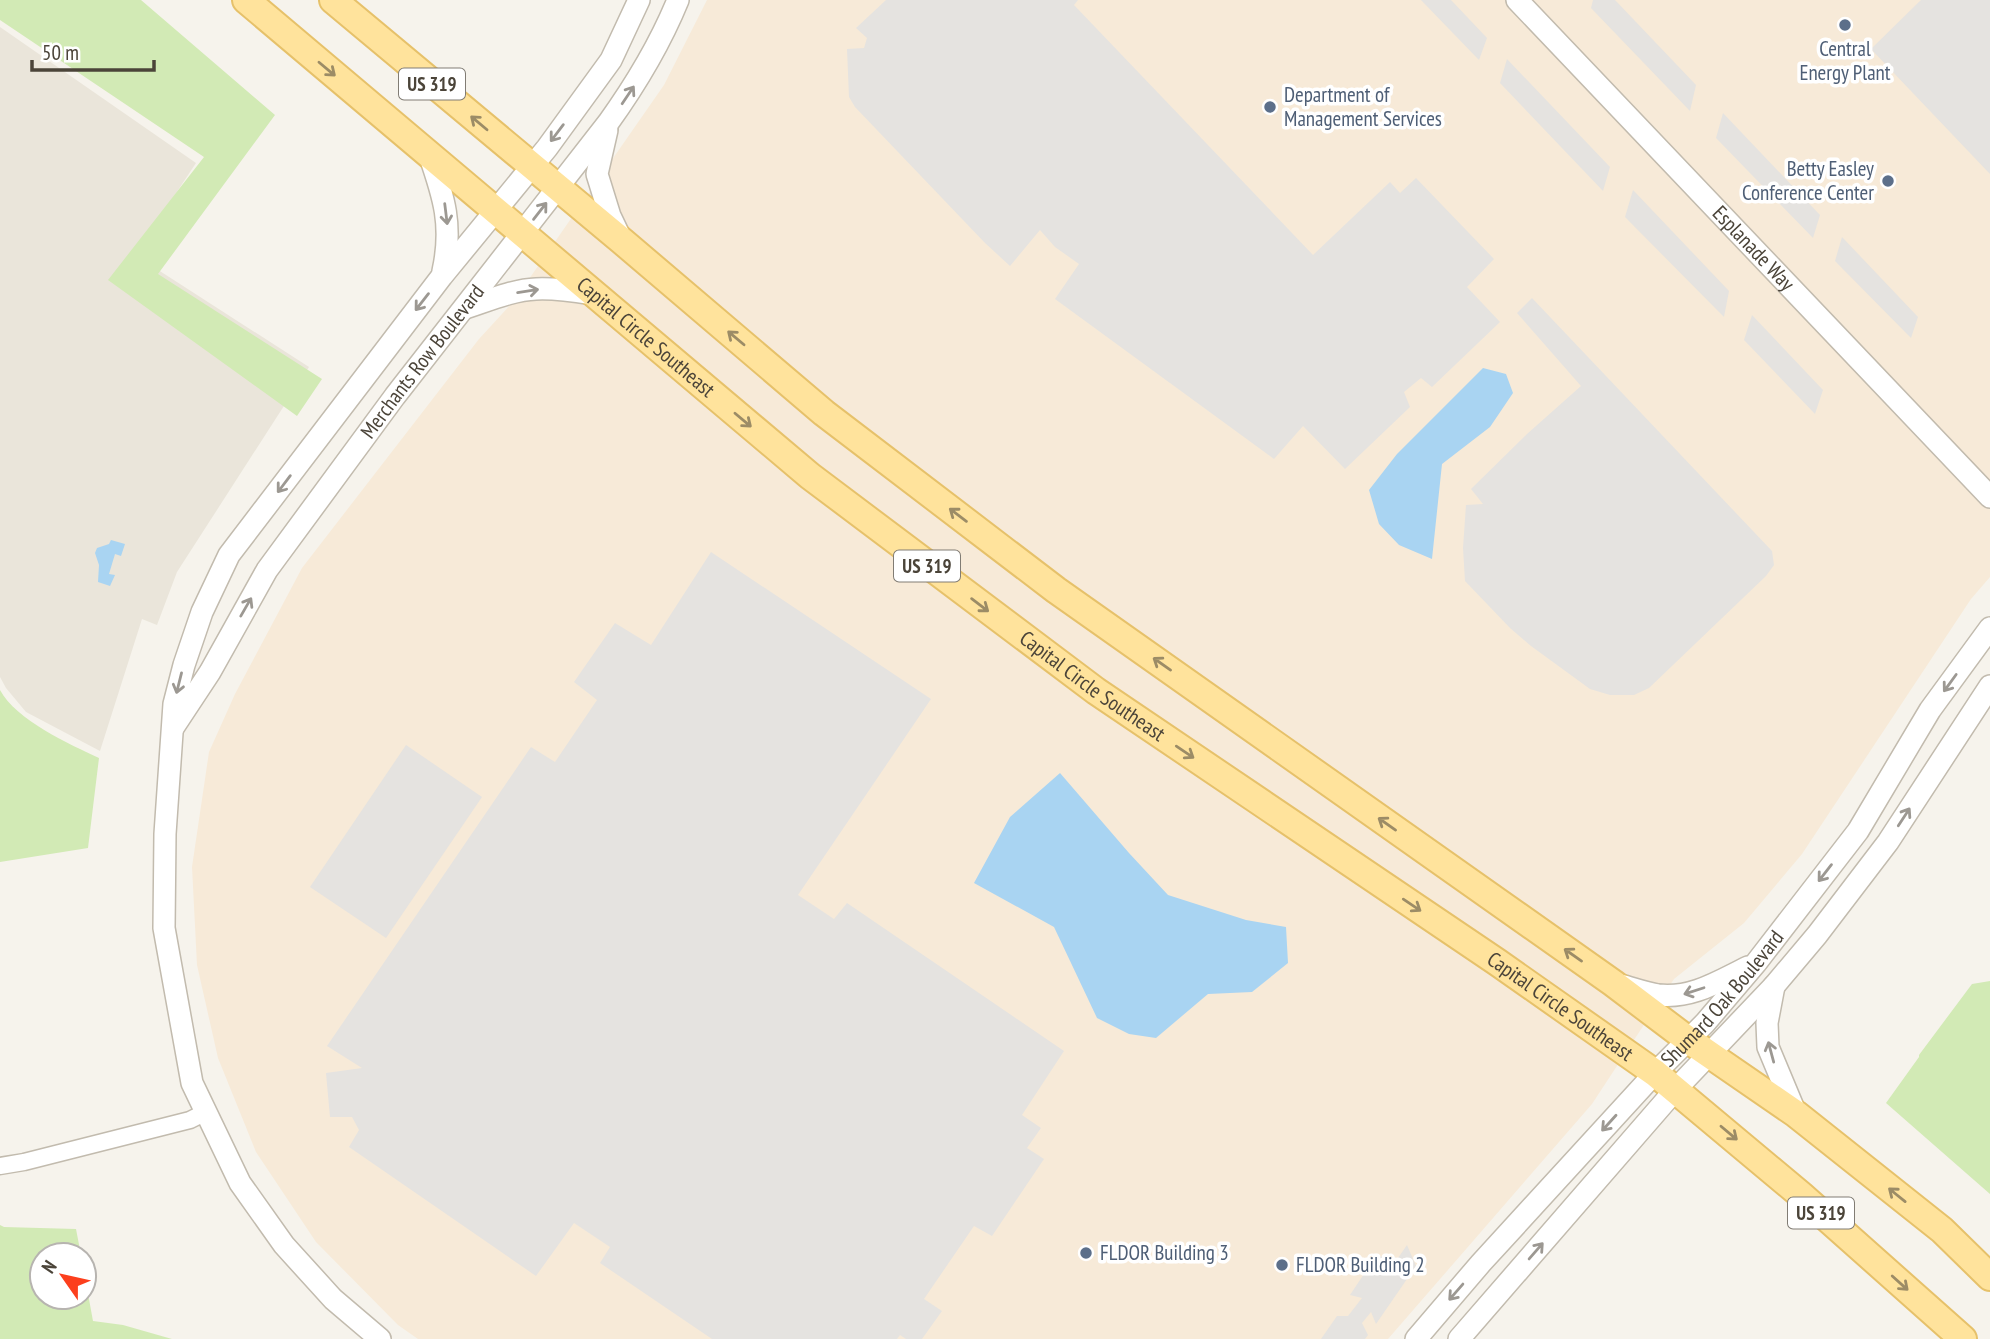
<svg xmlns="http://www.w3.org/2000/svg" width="1990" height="1339" font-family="'PT Sans Narrow',sans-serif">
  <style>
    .residential { fill: #eae5da }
    .commercial { fill: #f7ead8 }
    .green { fill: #d2eab5 }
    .parking { fill: #e5e3e0 }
    .water { fill: #a9d4f2 }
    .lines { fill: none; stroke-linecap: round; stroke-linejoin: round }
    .minor-casing { stroke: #c2bbae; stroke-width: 19 }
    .tertiary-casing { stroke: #c2bbae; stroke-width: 24 }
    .primary-casing { stroke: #e6c16a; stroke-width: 30 }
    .minor { stroke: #fff; stroke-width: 16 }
    .tertiary { stroke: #fff; stroke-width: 21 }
    .primary { stroke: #ffe39c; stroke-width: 26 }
    .oneway { stroke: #9c8c66 }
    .oneway2 { stroke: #9c9892 }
    .service-dot { fill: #5c6f8a; stroke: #fff; stroke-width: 2.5 }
    .labels { text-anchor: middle; stroke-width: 7; stroke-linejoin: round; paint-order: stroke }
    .shield { fill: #fff; stroke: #817c74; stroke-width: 2 }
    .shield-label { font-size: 19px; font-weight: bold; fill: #4b4439 }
    .service-label { font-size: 21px; fill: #4e5e75; stroke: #fff; text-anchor: start }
    .street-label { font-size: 21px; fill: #4b4439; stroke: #fff }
  </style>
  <rect width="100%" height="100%" fill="#f6f3ec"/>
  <polygon class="residential" points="0,27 196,163 135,255 309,367 177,572 157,625 142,619 100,751 26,712 6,688 0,677"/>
  <polygon class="commercial" points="707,0 1990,0 1990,577 1971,599 1802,854 1744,923 1674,979 1592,1104 1388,1339 418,1339 398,1325 316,1242 256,1152 218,1058 197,965 192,867 209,752 235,694 302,568 479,339 513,302 664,85"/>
  <g class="green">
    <polygon points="0,0 141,0 275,115 158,274 322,379 297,416 108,280 204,157 0,20"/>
    <path d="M0,690c16,30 69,54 99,68l-11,90 -88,14z"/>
    <polygon points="1990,981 1990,1194 1886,1103 1919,1057 1919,1055 1972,984"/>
    <polygon points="0,1225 4,1227 76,1229 81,1255 42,1255 42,1297 84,1297 84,1272 93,1321 123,1325 172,1339 0,1339"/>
  </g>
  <g class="parking">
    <polygon points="886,0 1078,0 1074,5 1313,255 1390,182 1400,193 1416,178 1494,259 1467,287 1500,322 1432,387 1421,378 1404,392 1410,407 1345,469 1303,426 1274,459 1055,299 1079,264 1055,247 1040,230 1010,266 985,243 855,107 849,97 847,49 864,48 867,38 856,28"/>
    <polygon points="1421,0 1451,0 1487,38 1479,60"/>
    <polygon points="1593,0 1615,0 1696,85 1690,111 1591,8"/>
    <polygon points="1921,0 1990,0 1990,174 1871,49"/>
    <polygon points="1507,59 1610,167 1603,191 1500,83"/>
    <polygon points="1723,113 1820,215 1813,238 1716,138"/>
    <polygon points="1633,190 1729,291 1724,317 1625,217"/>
    <polygon points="1842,237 1918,317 1911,338 1835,261"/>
    <polygon points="1532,298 1772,551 1774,565 1766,576 1649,688 1634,695 1610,695 1590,689 1531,646 1510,628 1465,581 1463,548 1466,505 1483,504 1471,489 1527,434 1581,386 1517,313"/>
    <polygon points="1752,315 1823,390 1815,414 1744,340"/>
    <polygon points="711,552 931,699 798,895 834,919 847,903 1064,1051 1022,1115 1041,1128 1027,1148 1044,1159 992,1236 974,1226 924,1299 942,1311 922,1339 906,1339 900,1335 897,1339 712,1339 600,1263 610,1247 574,1223 536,1276 349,1147 359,1130 352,1117 330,1117 326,1073 362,1068 327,1046 531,747 555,762 597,700 574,682 615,623 651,645"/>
    <polygon points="406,745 482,797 386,938 310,887"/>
    <polygon points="1407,1245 1416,1266 1376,1324 1371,1312 1362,1323 1368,1335 1365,1339 1321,1339 1337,1316 1348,1316 1362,1298 1350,1295 1376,1256 1398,1258"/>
  </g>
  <g class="water">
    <polygon points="1483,368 1506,374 1513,393 1490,427 1442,464 1432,559 1399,545 1379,524 1369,490 1397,454"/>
    <polygon points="111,540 125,544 121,556 115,554 109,574 115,575 110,586 98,582 99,565 95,553 97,548 109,544"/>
    <polygon points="1060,773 1129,853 1168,895 1246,920 1286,927 1288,963 1252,992 1208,994 1156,1038 1129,1034 1097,1018 1054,927 974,883 1010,817"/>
  </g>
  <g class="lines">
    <defs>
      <polyline id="minor" points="0,1166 24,1162 190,1120 206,1112"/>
      <g id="tertiary">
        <path id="s1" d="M1517,0l473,497"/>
        <polyline points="607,130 597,174 610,216 621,239"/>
        <path d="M429,154c15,43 24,72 14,117"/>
        <path d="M465,308c22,-7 47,-18 71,-19 19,-1 38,2 56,5"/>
        <path id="s2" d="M173,728l37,-56 57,-102 128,-174 213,-273c28,-39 52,-79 70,-123"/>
        <path d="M1620,985c12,3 25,8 38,10 34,4 61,-14 90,-28"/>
        <polyline points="1774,986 1767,1023 1768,1047 1796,1114"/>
        <polyline points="380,1339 333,1299 284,1245 240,1183 192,1083 164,928 165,834 174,704 184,665 202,612 229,555 442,276 547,148 611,60 639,0"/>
        <path id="s3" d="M1416,1339l65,-76 174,-190 50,-50 51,-60 102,-132 72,-121 60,-82"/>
        <polyline points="1459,1339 1676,1089 1774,986 1817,935 1888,842 1990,686"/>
      </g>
      <g id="primary">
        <path id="s4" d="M246,0l564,476 286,215 401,271 158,111 146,122 162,144"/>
        <polyline points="333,0 622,241 824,413 1056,590 1613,983 1687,1039 1796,1114 1942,1230 1990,1277"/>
      </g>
    </defs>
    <use href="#minor" class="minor-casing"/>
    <use href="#tertiary" class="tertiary-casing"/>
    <use href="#primary" class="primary-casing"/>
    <use href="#minor" class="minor"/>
    <use href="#tertiary" class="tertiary"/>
    <use href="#primary" class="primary"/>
  </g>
  <defs><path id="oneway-shaft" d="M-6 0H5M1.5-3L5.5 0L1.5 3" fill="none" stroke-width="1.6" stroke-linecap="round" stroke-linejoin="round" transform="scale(1.75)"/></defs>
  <g class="oneway">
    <use href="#oneway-shaft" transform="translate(327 69) rotate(40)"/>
    <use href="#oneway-shaft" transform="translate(479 123) rotate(-140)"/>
    <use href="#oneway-shaft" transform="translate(736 338) rotate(-140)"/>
    <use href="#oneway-shaft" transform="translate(743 420) rotate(40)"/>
    <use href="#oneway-shaft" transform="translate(958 515) rotate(-143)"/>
    <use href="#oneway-shaft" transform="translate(980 605) rotate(37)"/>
    <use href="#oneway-shaft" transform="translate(1162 664) rotate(-145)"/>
    <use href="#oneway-shaft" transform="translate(1185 752) rotate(34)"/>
    <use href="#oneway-shaft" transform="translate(1387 824) rotate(-145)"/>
    <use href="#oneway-shaft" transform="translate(1412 905) rotate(34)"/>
    <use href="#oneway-shaft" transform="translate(1573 955) rotate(-145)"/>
    <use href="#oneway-shaft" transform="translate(1729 1133) rotate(40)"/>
    <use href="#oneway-shaft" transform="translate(1897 1195) rotate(-141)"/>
    <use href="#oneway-shaft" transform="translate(1900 1283) rotate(42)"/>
  </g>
  <g class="oneway2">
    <use href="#oneway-shaft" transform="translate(628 95) rotate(-56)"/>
    <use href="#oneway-shaft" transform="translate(557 133) rotate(127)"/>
    <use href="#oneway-shaft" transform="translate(540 211) rotate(-52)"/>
    <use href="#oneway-shaft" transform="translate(446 214) rotate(83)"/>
    <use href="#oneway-shaft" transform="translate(528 291) rotate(-9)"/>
    <use href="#oneway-shaft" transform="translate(422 302) rotate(128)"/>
    <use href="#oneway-shaft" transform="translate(284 484) rotate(127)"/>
    <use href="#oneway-shaft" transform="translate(246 607) rotate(-60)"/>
    <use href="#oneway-shaft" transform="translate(179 683) rotate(104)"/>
    <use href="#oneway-shaft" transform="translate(1950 683) rotate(126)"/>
    <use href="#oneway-shaft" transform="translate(1904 817) rotate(-57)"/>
    <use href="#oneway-shaft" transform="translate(1825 873) rotate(128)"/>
    <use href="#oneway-shaft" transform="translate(1694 991) rotate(162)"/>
    <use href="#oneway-shaft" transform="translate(1771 1052) rotate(-105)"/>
    <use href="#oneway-shaft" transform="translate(1609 1123) rotate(132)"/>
    <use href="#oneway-shaft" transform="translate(1536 1251) rotate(-49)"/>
    <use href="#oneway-shaft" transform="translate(1456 1292) rotate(131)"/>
  </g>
  <g class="service-dot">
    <circle cx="1845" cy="25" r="7"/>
    <circle cx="1270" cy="107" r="7"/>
    <circle cx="1888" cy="181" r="7"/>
    <circle cx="1086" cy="1253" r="7"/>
    <circle cx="1282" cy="1265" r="7"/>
  </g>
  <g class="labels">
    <g class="shield">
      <rect x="399" y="68.5" width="66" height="31" rx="5"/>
      <rect x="894" y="550.5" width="66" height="31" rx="5"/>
      <rect x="1788" y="1197.5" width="66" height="31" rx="5"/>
    </g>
    <g class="shield-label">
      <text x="432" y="91">US 319</text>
      <text x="927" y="573">US 319</text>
      <text x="1821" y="1220">US 319</text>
    </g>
    <g class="service-label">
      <text x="1845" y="56" text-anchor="middle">Central<tspan x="1845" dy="24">Energy Plant</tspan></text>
      <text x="1284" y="102">Department of<tspan x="1284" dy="24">Management Services</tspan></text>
      <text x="1874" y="176" text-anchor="end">Betty Easley<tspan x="1874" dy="24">Conference Center</tspan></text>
      <text x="1100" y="1260">FLDOR Building 3</text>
      <text x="1296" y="1272">FLDOR Building 2</text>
    </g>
    <g class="street-label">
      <text dy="7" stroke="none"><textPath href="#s1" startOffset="343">Esplanade Way</textPath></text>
      <text dy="7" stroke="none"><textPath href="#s4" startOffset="523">Capital Circle Southeast</textPath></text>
      <text dy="7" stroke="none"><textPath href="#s2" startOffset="444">Merchants Row Boulevard</textPath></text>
      <text dy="7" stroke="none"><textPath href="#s4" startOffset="1090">Capital Circle Southeast</textPath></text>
      <text dy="7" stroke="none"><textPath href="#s3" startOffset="458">Shumard Oak Boulevard</textPath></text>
      <text dy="7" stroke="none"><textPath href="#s4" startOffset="1657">Capital Circle Southeast</textPath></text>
    </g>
  </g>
  <g transform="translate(63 1276) rotate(304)"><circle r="33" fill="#ffffff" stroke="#b7b4b0" stroke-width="2"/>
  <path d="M0-5L12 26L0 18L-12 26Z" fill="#fc3f1d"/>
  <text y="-10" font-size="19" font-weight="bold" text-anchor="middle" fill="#4b4439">N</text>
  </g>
  <path d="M32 60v10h122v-10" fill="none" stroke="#4b4439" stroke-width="3.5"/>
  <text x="42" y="60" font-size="21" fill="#4b4439" stroke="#ffffff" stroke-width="5" paint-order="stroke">50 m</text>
</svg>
